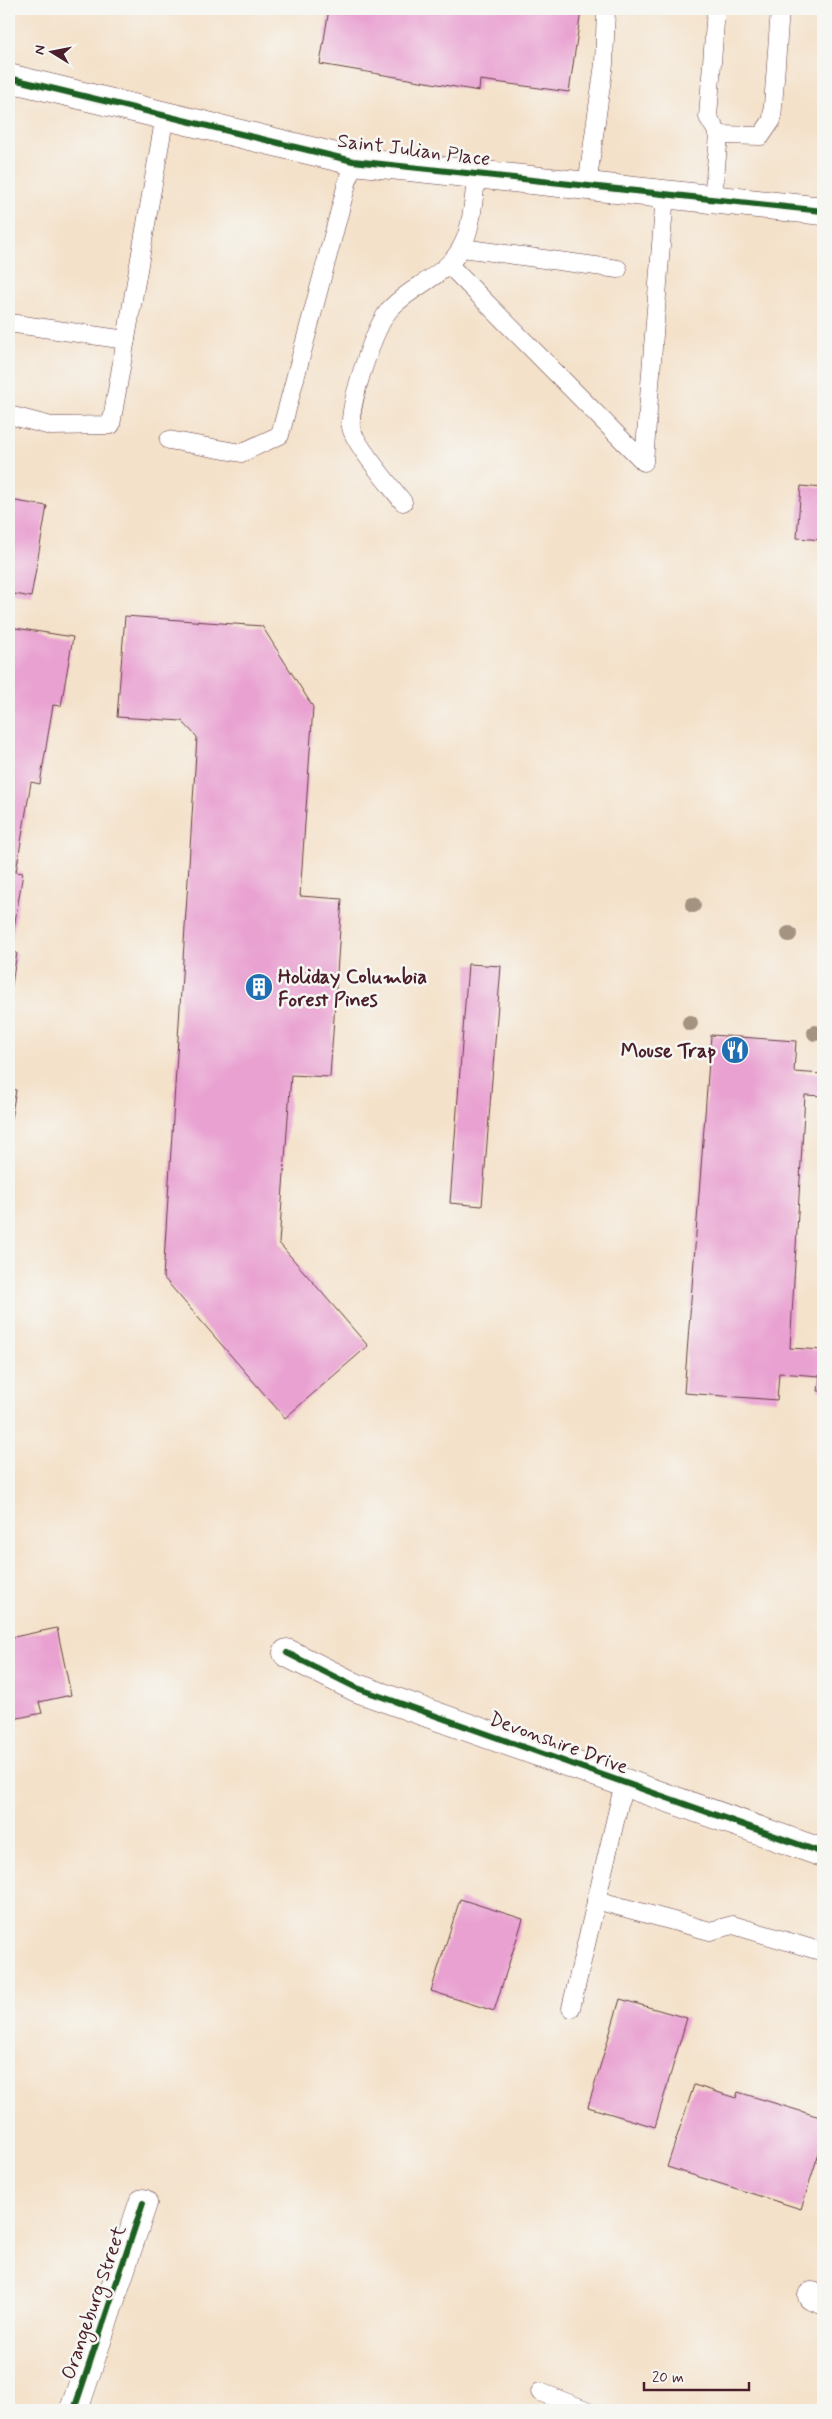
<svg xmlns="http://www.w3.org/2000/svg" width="832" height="2419" font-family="Mynerve,sans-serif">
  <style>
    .building { fill: #e9a1d1 }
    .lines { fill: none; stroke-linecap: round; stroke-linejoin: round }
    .service-casing { stroke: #643c43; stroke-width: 19 }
    .minor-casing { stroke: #643c43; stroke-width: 29 }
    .service { stroke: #fff; stroke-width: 18 }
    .minor { stroke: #fff; stroke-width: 28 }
    .cycleway-casing { stroke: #f6f6f2; stroke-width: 9 }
    .cycleway { stroke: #1b5e20; stroke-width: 6 }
    .tree { fill: #a39380 }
    .labels { text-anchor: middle; stroke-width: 5; stroke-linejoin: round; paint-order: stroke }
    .street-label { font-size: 20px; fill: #4a1f2b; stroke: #f6f6f2 }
    .poi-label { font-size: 20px; font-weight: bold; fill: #4a1f2b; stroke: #f6f6f2; text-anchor: start }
  </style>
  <rect width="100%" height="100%" fill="#f6f6f2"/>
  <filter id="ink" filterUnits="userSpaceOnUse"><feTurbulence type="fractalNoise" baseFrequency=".02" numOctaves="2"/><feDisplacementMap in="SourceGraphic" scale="10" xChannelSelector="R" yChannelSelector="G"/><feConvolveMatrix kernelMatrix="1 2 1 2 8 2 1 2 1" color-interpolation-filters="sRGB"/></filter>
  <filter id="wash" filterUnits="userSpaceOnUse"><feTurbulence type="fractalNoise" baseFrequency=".0096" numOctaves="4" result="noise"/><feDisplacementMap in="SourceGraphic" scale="20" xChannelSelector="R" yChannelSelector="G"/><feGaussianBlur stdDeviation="1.12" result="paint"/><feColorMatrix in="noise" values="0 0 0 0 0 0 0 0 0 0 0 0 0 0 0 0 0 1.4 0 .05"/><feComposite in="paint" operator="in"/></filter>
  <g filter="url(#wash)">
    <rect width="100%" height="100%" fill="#f4e1c9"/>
    <g id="blocks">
      <g class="building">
        <polygon points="329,9 564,9 581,11 569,92 480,80 479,91 320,64"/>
        <polygon points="801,486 823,488 823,540 797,538"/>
        <polygon points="9,500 47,506 31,597 9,593"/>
        <polygon points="125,616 262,626 313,707 300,896 342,899 330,1077 291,1075 279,1243 368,1346 285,1418 163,1277 197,737 182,721 117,717"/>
        <polygon points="9,627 73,637 61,706 53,705 40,784 31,782 16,872 23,873 10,952 17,953 10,996"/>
        <polygon points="468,964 501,966 482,1206 450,1203"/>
        <polygon points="711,1035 796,1041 794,1072 823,1074 823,1096 805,1095 790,1348 823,1350 823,1391 818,1391 820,1376 779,1373 777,1400 684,1393"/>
        <polygon points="9,1089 16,1090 10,1124 9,1124"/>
        <polygon points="57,1628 71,1695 39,1702 42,1713 9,1720 9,1638"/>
        <polygon points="460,1899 523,1919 494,2011 431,1991"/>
        <polygon points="620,1999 687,2018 655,2127 588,2107"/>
        <polygon points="694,2085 736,2098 738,2092 823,2118 823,2140 801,2209 667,2167"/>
      </g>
    </g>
  </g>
  <g filter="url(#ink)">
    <use href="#blocks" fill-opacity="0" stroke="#643c43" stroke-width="1"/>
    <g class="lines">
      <defs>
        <g id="service">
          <polyline points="719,135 761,136 772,120 780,9"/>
          <polyline points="587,186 604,64 606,9"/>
          <polyline points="713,199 719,135 708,117 716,9"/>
          <polyline points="462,248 618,269"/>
          <polyline points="449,265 644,462 665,194"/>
          <polyline points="9,323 126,340"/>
          <polyline points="9,415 51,426 111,425 165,115"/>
          <polyline points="169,440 241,453 280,435 353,161"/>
          <path d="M403,502c-11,-14 -50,-60 -52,-75 -2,-23 23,-100 39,-118 21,-23 56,-33 71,-61 12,-21 12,-50 16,-74"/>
          <polyline points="596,1900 710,1931 733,1925 823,1952"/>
          <polyline points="571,2008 624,1783"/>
          <polyline points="540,2392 586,2410"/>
        </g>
        <g id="minor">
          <polyline points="9,78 353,161 823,211"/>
          <polyline points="287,1653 357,1688 823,1853"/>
          <polyline points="812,2296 823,2300"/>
          <polyline points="74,2410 143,2203"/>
        </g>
      </defs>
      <use href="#service" class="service-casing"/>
      <use href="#minor" class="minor-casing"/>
      <use href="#service" class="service"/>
      <use href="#minor" class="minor"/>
      <defs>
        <g id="cycleway">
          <polyline points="9,78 353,161 823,211"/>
          <polyline points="287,1653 357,1688 823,1853"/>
          <polyline points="74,2410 143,2203"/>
        </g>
      </defs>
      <use href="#cycleway" class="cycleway-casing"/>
      <use href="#cycleway" class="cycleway"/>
    </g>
    <g class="tree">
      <circle cx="693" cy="905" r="8"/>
      <circle cx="789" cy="934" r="8"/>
      <circle cx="690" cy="1023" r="8"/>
      <circle cx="815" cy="1033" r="8"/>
    </g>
  </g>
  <defs>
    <symbol id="building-disc" viewBox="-11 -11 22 22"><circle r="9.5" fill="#1f6fb2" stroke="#f6f6f2"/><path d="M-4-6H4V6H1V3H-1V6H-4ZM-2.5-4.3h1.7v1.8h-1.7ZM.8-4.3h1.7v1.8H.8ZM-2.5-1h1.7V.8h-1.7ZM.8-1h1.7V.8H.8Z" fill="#fff"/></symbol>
    <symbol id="restaurant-disc" viewBox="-11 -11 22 22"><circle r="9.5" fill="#1f6fb2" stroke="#f6f6f2"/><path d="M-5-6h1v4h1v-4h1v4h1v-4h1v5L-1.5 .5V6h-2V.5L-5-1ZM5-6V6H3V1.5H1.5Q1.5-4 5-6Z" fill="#fff"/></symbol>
  </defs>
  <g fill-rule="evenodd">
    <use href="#building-disc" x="243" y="971" width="32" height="32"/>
    <use href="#restaurant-disc" x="719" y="1034" width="32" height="32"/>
  </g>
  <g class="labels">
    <g class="street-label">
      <text transform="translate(414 149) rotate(7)" y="7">Saint Julian Place</text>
      <text transform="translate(559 1742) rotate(20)" y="7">Devonshire Drive</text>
      <text transform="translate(93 2302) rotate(-71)" y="7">Orangeburg Street</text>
    </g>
    <g class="poi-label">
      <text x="278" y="983">Holiday Columbia<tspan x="278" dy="23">Forest Pines</tspan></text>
      <text x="716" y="1057" text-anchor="end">Mouse Trap</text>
    </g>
  </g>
  <rect width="832" height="2419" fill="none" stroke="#f6f6f2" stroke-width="30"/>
  <g transform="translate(52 52) rotate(280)" stroke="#f6f6f2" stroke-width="4" paint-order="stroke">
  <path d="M0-4L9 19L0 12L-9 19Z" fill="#4a1f2b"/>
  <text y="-8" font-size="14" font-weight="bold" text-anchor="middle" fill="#4a1f2b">N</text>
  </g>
  <path d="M644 2382v8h105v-8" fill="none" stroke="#4a1f2b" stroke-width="2.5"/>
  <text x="652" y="2382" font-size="15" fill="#4a1f2b" stroke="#f6f6f2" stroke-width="4" paint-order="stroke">20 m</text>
</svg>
